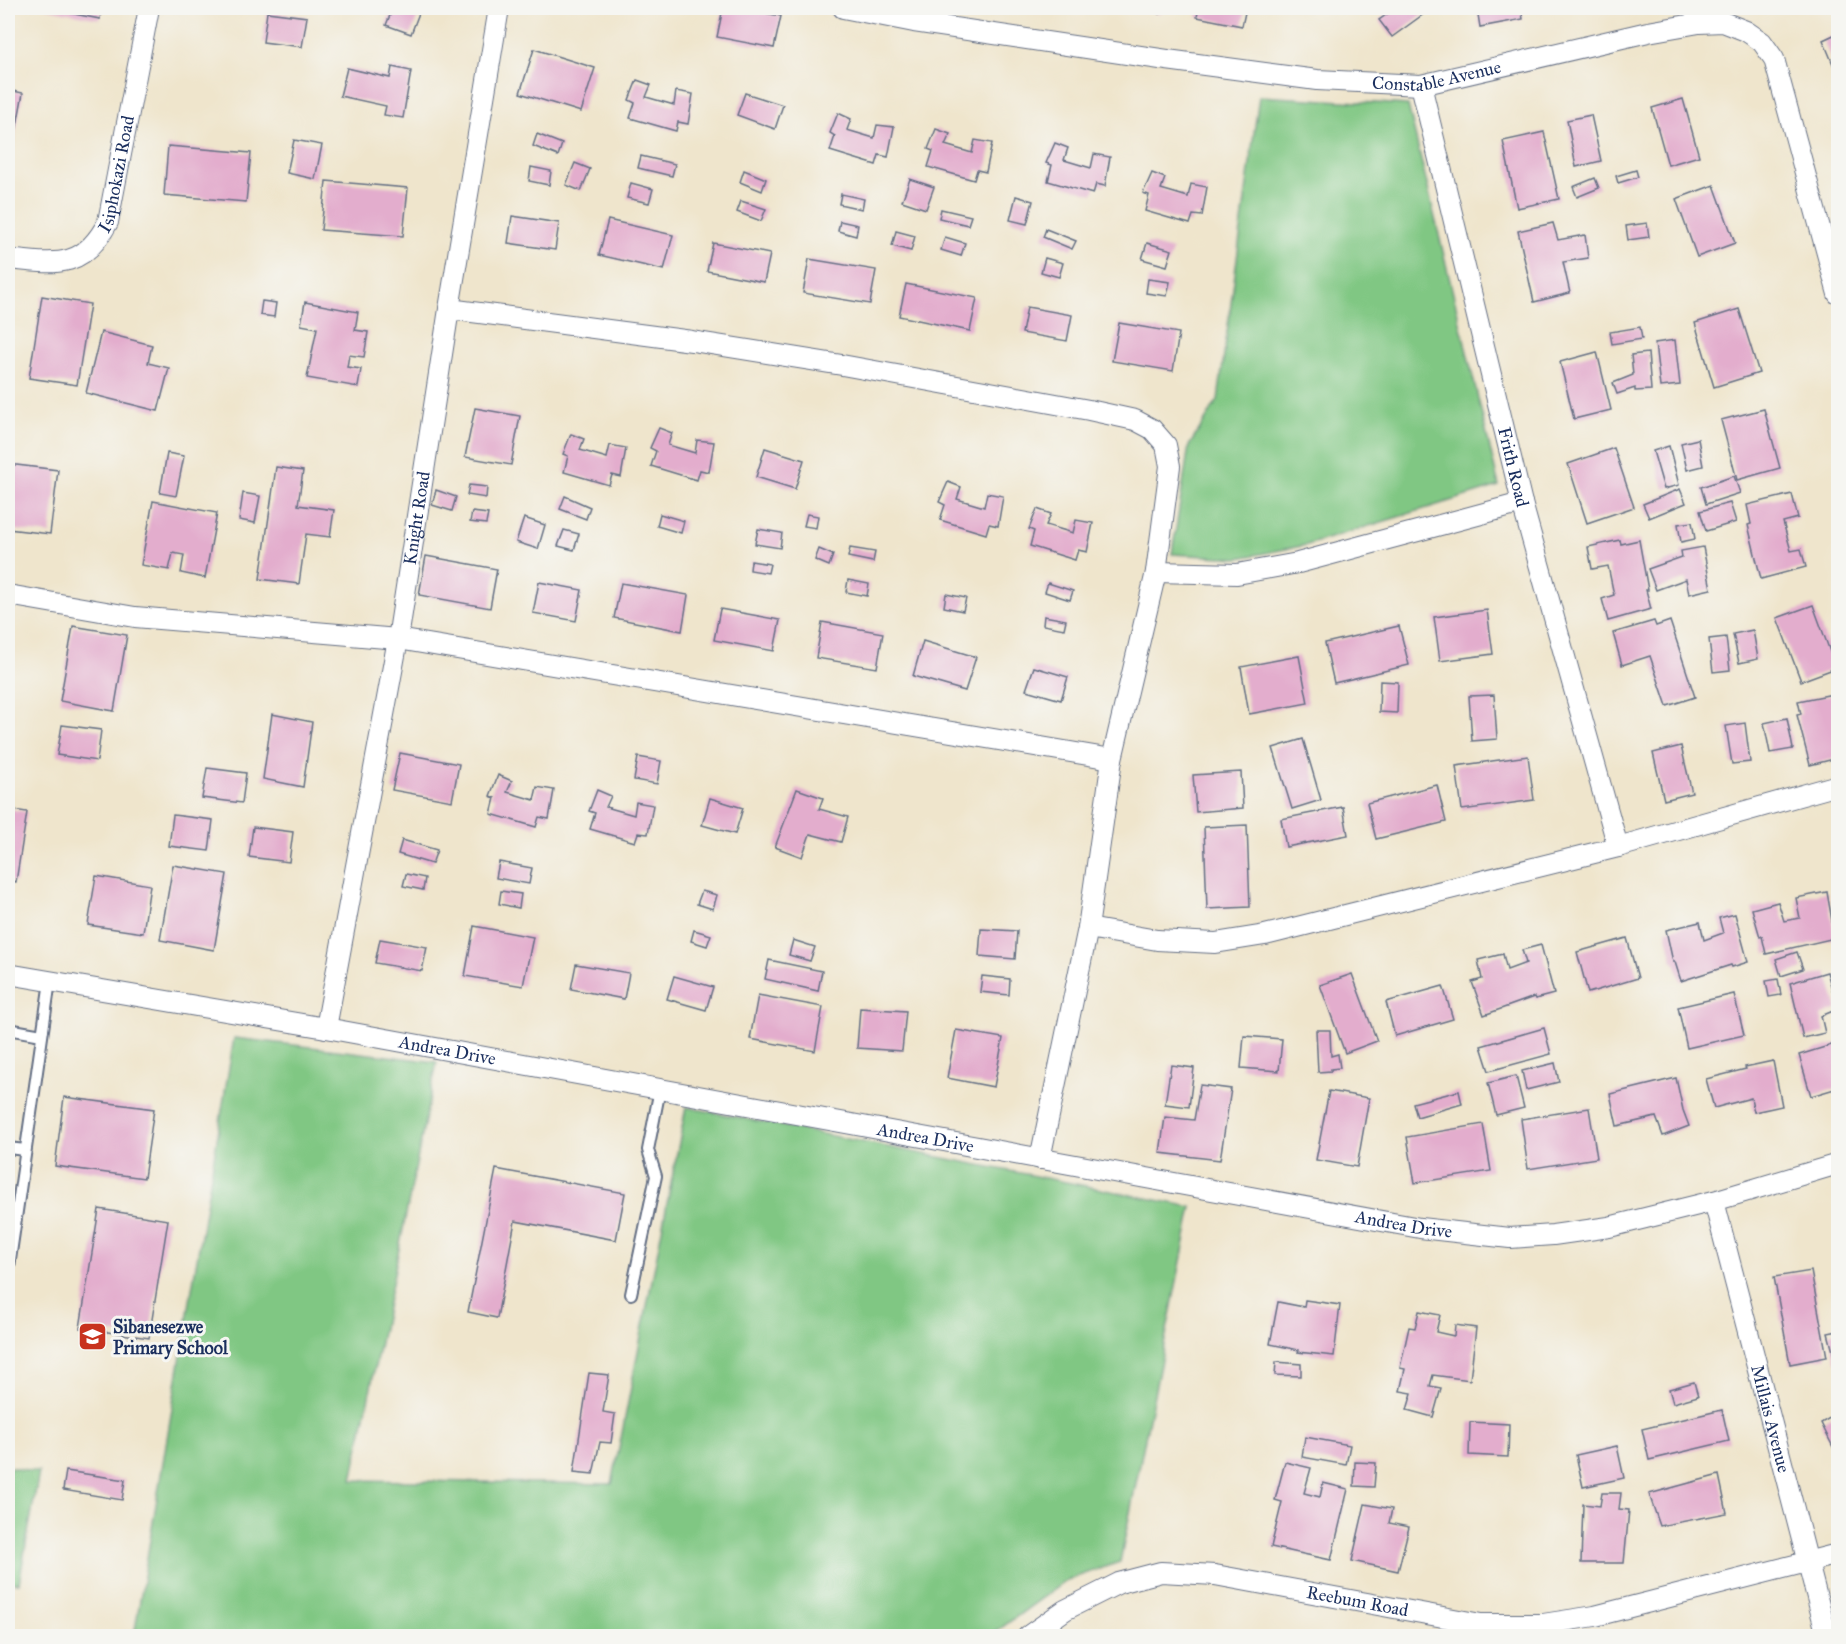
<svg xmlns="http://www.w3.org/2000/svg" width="1846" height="1644" font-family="'IM FELL Great Primer',serif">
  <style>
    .green { fill: #80c783; stroke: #4e7b70; stroke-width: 1.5 }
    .building { fill: #e3adcd }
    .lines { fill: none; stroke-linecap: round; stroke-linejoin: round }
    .lane-casing { stroke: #656f84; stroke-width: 14 }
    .street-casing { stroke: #656f84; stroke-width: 22 }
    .lane { stroke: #fff; stroke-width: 10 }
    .street { stroke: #fff; stroke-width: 20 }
    .labels { text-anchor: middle; stroke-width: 6; stroke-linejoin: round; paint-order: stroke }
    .street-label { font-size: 18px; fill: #1b2f5e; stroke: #f6f6f2 }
    .poi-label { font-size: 18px; font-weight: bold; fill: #1b2f5e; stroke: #f6f6f2; text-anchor: start }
  </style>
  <rect width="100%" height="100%" fill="#f6f6f2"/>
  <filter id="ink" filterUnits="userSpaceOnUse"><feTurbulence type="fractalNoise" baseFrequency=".0167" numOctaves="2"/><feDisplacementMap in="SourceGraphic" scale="12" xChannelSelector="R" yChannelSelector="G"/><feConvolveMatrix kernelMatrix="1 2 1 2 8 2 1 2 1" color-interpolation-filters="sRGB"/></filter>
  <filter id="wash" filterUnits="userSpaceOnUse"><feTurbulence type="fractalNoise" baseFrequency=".008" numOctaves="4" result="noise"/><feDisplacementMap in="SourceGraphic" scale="24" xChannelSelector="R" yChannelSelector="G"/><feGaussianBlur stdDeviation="1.35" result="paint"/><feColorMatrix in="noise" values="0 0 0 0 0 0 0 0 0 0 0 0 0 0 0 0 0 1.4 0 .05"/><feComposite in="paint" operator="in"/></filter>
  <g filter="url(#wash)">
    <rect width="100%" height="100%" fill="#efe5cc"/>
    <g class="green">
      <polygon points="1259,96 1408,105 1499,486 1307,545 1239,558 1172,554 1189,446 1218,400"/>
      <polygon points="234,1038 437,1062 352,1480 612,1484 686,1107 1192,1207 1120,1562 1067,1580 990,1636 134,1636"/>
      <polygon points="8,1467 39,1472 19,1583 8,1582"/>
    </g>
    <g id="blocks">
      <g class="building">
        <polygon points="44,8 102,8 100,19"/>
        <polygon points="393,8 402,8 419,13 411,34 386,25"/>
        <polygon points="723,8 738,8 781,16 774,48 717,37"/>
        <polygon points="1138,8 1162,8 1160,14"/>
        <polygon points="1199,8 1246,8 1242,26 1197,17"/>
        <polygon points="1396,8 1432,8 1392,37 1379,20"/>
        <polygon points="1477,8 1521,8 1523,19 1480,27"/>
        <polygon points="267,12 307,17 302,47 263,42"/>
        <polygon points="1838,33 1838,76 1823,40"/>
        <polygon points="534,49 595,68 581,112 520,93"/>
        <polygon points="392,67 411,71 403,118 384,115 386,106 340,96 347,68 390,78"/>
        <polygon points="637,80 651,85 646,97 674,105 676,91 693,94 688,124 678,122 676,131 630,118 635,103 629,100"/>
        <polygon points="8,90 23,93 13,147 8,146"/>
        <polygon points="745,93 783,105 775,129 737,115"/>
        <polygon points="1683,99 1699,156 1668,165 1652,108"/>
        <polygon points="838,113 851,119 847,130 874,138 877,125 894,127 888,157 879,155 876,165 830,151 835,136 830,133"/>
        <polygon points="1591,115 1601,161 1576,167 1567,120"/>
        <polygon points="936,129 950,134 945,145 972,153 975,140 992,143 986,172 977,170 974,180 928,167 933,151 928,149"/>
        <polygon points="1544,132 1559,199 1517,208 1503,141"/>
        <polygon points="537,134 562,144 558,156 533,146"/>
        <polygon points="294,140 322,145 315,179 287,173"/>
        <polygon points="1055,143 1068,148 1064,160 1091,168 1094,154 1110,157 1105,186 1096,184 1093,194 1048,181 1052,165 1046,163"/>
        <polygon points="168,146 251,153 246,202 164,195"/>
        <polygon points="641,156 675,164 672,176 638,168"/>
        <polygon points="575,163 590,169 581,191 566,185"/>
        <polygon points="531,167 551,171 549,185 529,181"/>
        <polygon points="744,170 766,179 762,191 740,182"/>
        <polygon points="1636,170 1638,177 1618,183 1616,176"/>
        <polygon points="1152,173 1165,178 1161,189 1188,197 1191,184 1207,187 1202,216 1193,215 1190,224 1145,211 1149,195 1143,193"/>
        <polygon points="1595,178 1599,188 1577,197 1573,187"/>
        <polygon points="910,179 934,187 926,209 902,201"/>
        <polygon points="326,181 408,188 403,236 321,230"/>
        <polygon points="631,183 653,189 649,203 627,198"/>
        <polygon points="1714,185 1735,243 1697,257 1676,199"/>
        <polygon points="841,194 864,199 862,209 839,204"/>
        <polygon points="1016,196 1033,201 1027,224 1010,220"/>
        <polygon points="741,201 766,209 761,221 737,212"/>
        <polygon points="941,209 971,216 968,225 939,218"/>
        <polygon points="512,216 559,223 555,250 508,243"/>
        <polygon points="608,220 673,235 664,270 599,255"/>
        <polygon points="840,221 858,225 856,236 838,231"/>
        <polygon points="1553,223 1558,240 1585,235 1588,258 1563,262 1570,293 1534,302 1518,231"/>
        <polygon points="1647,223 1649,237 1628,240 1626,226"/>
        <polygon points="1046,229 1076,241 1072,249 1043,237"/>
        <polygon points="896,231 915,236 911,251 892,246"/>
        <polygon points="945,237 965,243 961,256 941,250"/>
        <polygon points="713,243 770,254 764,282 707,271"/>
        <polygon points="1147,243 1172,250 1167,266 1142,259"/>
        <polygon points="1045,258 1063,263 1059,277 1041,272"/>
        <polygon points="809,259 876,270 870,304 803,293"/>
        <polygon points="1148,279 1170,282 1167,296 1146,293"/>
        <polygon points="906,284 977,298 970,331 899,316"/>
        <polygon points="42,296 90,304 77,385 29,378"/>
        <polygon points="262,301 276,303 274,317 260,315"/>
        <polygon points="305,302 358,312 355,330 368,332 364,357 349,355 347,367 361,369 358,387 307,378 317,328 301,325"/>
        <polygon points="1027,307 1072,315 1067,341 1022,333"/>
        <polygon points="1739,309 1759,373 1714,387 1695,323"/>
        <polygon points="1119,323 1179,333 1173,371 1112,361"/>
        <polygon points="1640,327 1642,339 1612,344 1610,332"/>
        <polygon points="101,332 152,345 148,363 169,368 158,411 86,393"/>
        <polygon points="1675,340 1680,385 1660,387 1655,343"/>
        <polygon points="1597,352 1611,410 1574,419 1560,362"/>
        <polygon points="1648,353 1651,390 1635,391 1635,388 1617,394 1613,383 1633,375 1631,355"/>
        <polygon points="475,408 520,416 511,465 465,457"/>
        <polygon points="1764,409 1780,468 1737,480 1721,420"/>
        <polygon points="659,428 672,433 668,445 695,453 697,440 714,442 709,472 700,470 697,480 651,466 656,451 650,448"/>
        <polygon points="571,434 584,439 580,450 607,458 610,445 626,448 621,477 612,475 609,485 564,472 568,456 563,454"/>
        <polygon points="1698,439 1703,466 1687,470 1681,443"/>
        <polygon points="1669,446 1679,485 1664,489 1653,451"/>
        <polygon points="765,448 804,460 795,489 756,477"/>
        <polygon points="1614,448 1634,507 1587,523 1568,464"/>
        <polygon points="167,453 184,456 176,496 160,493"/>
        <polygon points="8,464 58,470 50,534 8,529"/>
        <polygon points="276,467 303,471 298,505 334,510 330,537 306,534 299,584 260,579"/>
        <polygon points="1734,476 1740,493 1706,504 1701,487"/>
        <polygon points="948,482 961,487 957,499 984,507 987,493 1003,496 998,526 989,524 986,534 940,520 945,505 939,502"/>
        <polygon points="469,485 487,487 486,498 467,495"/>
        <polygon points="1680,489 1686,503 1649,518 1643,504"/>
        <polygon points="436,490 456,497 452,511 432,505"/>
        <polygon points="243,493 260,496 255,523 239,520"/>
        <polygon points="1792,494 1798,518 1783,522 1791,551 1801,549 1806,567 1761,579 1748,525 1751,524 1747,505"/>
        <polygon points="565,496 590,507 586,519 560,509"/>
        <polygon points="153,501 217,513 205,578 181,573 184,555 173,553 169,570 141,565"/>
        <polygon points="1730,503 1736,522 1706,531 1700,511"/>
        <polygon points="1037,509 1051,514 1046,525 1073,533 1076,520 1093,523 1087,552 1078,550 1075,560 1030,546 1034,531 1029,529"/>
        <polygon points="472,512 488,514 486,524 470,522"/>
        <polygon points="660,514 684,521 681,533 657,526"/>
        <polygon points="807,514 818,516 816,528 804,526"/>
        <polygon points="524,518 545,525 538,549 516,542"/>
        <polygon points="1692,522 1695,539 1681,542 1678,524"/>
        <polygon points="758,529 782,533 780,548 755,544"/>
        <polygon points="564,530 579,534 574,550 558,546"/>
        <polygon points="1620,540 1621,544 1639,540 1648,590 1646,590 1651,609 1608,621 1602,599 1614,595 1608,566 1592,569 1588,547"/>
        <polygon points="1703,547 1711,589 1689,594 1686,579 1656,590 1648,569 1682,557 1681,551"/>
        <polygon points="850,548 875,552 873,562 848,557"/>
        <polygon points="819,549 833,555 829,566 815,560"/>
        <polygon points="426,556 497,569 490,608 419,595"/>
        <polygon points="751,561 770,564 768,573 750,570"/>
        <polygon points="848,580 869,584 867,596 846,592"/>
        <polygon points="539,582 582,590 576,621 533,613"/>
        <polygon points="621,583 688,595 682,631 614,618"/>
        <polygon points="1048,583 1073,591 1070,600 1045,592"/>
        <polygon points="946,594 966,598 963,611 944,607"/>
        <polygon points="1813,605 1836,668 1801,681 1777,618"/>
        <polygon points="720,609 780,620 774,651 714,640"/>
        <polygon points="1487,610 1493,654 1440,661 1434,617"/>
        <polygon points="1044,616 1066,620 1064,629 1043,625"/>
        <polygon points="1654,621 1656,626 1670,621 1695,697 1667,706 1650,656 1622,665 1613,633"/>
        <polygon points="822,622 883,633 877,668 816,658"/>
        <polygon points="73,626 127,635 114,711 60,701"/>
        <polygon points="1399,626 1409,665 1334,683 1325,643"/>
        <polygon points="1753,630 1758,659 1739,663 1733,634"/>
        <polygon points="1726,637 1730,670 1713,672 1709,639"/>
        <polygon points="923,641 976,657 965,691 913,676"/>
        <polygon points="1299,656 1308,703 1249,714 1241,667"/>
        <polygon points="1034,667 1068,677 1061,700 1026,690"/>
        <polygon points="1380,681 1398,682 1397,713 1379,712"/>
        <polygon points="1838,693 1838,758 1810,765 1797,715 1801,714 1798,701"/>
        <polygon points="1494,695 1497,739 1472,741 1469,696"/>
        <polygon points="272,714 312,722 303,787 263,779"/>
        <polygon points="1787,718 1793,749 1770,753 1764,723"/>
        <polygon points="1745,723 1750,762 1732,764 1726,726"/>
        <polygon points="62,725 101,730 97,761 57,755"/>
        <polygon points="1303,739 1321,800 1292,809 1273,748"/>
        <polygon points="1681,746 1692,793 1664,800 1653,753"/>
        <polygon points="400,753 459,764 452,801 392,790"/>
        <polygon points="1528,756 1534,800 1462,810 1456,766"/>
        <polygon points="638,757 661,761 657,784 634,780"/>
        <polygon points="207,768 246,773 242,803 202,798"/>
        <polygon points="1241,772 1243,808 1196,812 1193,775"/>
        <polygon points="498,775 512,781 507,792 534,800 537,787 554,790 549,819 539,817 536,827 491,814 495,798 490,796"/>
        <polygon points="1437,785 1446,822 1376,839 1367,803"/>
        <polygon points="797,789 823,798 819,809 848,817 841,842 810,834 802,857 775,847"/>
        <polygon points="597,790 611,796 606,807 634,815 636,802 653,805 648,834 638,833 635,842 590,829 595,813 589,811"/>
        <polygon points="710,798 743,808 735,834 702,825"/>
        <polygon points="1343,807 1348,835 1286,847 1281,819"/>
        <polygon points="8,809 27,812 16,882 8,881"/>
        <polygon points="173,815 213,820 209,851 169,846"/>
        <polygon points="1247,825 1250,907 1207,909 1204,827"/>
        <polygon points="253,827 293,832 289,862 249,857"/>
        <polygon points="402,840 437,850 432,864 398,854"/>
        <polygon points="499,862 532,868 529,884 496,878"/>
        <polygon points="173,865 227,874 214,950 160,940"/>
        <polygon points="406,874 425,878 423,890 403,886"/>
        <polygon points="96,876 150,885 143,933 88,925"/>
        <polygon points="501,891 521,894 519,908 499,904"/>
        <polygon points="702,891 717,895 713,909 697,904"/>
        <polygon points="1827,892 1835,938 1766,954 1762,936 1760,937 1752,909 1778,902 1784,921 1800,918 1796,898"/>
        <polygon points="1735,914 1748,962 1732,967 1731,965 1681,981 1675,962 1673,962 1666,930 1700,922 1704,940 1723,933 1719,918"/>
        <polygon points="474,926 533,937 523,986 465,976"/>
        <polygon points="981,929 1017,931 1015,959 979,956"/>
        <polygon points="694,930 711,935 707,946 691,941"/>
        <polygon points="1627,938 1638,978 1588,993 1577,952"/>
        <polygon points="380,939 427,947 422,971 375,963"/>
        <polygon points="793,940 815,947 810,961 789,955"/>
        <polygon points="1541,945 1554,994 1535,999 1534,997 1484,1015 1472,982 1482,979 1478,960 1503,954 1507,970 1526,963 1522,950"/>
        <polygon points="1797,952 1803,969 1781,976 1776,959"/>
        <polygon points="769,960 822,971 818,991 765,979"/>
        <polygon points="576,964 629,973 624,999 571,989"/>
        <polygon points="1827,972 1838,1009 1821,1016 1825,1033 1803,1038 1790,983"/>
        <polygon points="1352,974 1377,1041 1345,1053 1320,985"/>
        <polygon points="674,976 713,987 706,1010 667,999"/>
        <polygon points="982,976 1010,979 1009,995 980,992"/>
        <polygon points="1778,979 1781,995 1769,997 1766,981"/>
        <polygon points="1443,986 1453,1019 1395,1036 1386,1002"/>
        <polygon points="1734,994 1744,1035 1687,1048 1678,1007"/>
        <polygon points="758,995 823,1007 815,1051 750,1039"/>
        <polygon points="860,1008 906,1011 902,1051 857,1048"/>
        <polygon points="1544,1028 1551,1054 1489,1071 1481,1046"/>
        <polygon points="956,1030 1003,1038 994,1087 947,1078"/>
        <polygon points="1316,1030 1330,1030 1331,1056 1338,1054 1340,1068 1331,1069 1331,1071 1318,1072"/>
        <polygon points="1244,1036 1282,1039 1279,1071 1241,1068"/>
        <polygon points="1838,1043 1838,1088 1811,1096 1799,1055"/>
        <polygon points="1773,1061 1782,1106 1754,1112 1751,1098 1714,1108 1706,1079 1746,1069 1745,1067"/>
        <polygon points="1555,1063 1559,1082 1526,1090 1522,1071"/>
        <polygon points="1171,1065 1194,1068 1189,1107 1165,1104"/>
        <polygon points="1516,1076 1524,1108 1496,1115 1488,1083"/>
        <polygon points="1676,1078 1683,1110 1689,1126 1663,1136 1656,1117 1617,1126 1610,1094"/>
        <polygon points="1200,1085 1231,1089 1220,1160 1160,1153 1165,1117 1194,1120"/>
        <polygon points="1329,1091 1369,1098 1357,1167 1316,1160"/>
        <polygon points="1459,1091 1462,1104 1417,1117 1413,1103"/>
        <polygon points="64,1097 154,1109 144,1178 55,1166"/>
        <polygon points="1589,1108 1597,1158 1528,1169 1521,1119"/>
        <polygon points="1483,1124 1491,1171 1415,1183 1407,1137"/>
        <polygon points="496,1169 625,1193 616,1240 515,1221 497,1318 468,1312"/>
        <polygon points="99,1209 168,1220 149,1338 80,1328"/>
        <polygon points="1811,1271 1827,1357 1790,1364 1774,1277"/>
        <polygon points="1305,1300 1340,1305 1334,1356 1298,1352 1299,1350 1270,1344 1278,1302 1304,1307"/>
        <polygon points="1419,1311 1440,1315 1436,1332 1454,1336 1455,1325 1476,1328 1470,1380 1433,1375 1430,1386 1441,1388 1433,1417 1407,1410 1412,1393 1400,1391 1405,1369 1400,1368 1409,1327 1415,1328"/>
        <polygon points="1838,1331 1838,1362 1836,1363 1828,1333"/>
        <polygon points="1276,1362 1301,1364 1301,1376 1275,1375"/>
        <polygon points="589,1373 609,1375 603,1412 615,1414 611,1443 600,1442 593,1474 574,1472"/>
        <polygon points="1694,1382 1698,1396 1673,1403 1669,1389"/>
        <polygon points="1722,1410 1729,1441 1649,1460 1642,1429"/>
        <polygon points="1838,1413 1838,1457 1821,1423"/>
        <polygon points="1470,1422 1509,1424 1508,1457 1469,1455"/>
        <polygon points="1305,1437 1350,1445 1346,1465 1302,1457"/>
        <polygon points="1617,1446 1624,1478 1583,1487 1576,1455"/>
        <polygon points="1285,1462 1311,1468 1304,1493 1320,1497 1323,1483 1348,1489 1331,1560 1271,1547 1282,1502 1275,1500"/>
        <polygon points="1355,1462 1376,1463 1374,1487 1354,1486"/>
        <polygon points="66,1471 125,1480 122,1500 63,1490"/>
        <polygon points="1719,1475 1727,1513 1660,1526 1649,1494"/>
        <polygon points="1602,1493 1621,1493 1619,1509 1629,1510 1624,1563 1581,1563 1583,1504 1600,1506"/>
        <polygon points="1365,1504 1392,1509 1389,1523 1409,1527 1398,1571 1352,1561"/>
        <rect x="1714" y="1634" width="29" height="2"/>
      </g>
    </g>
  </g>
  <g filter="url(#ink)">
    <use href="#blocks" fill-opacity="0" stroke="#656f84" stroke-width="1.5"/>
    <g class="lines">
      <defs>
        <g id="lane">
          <polyline points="8,1029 42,1035"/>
          <polyline points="8,1148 25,1150"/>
          <polyline points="8,1274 50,981"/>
          <polyline points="631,1294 656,1176 648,1150 660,1089"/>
        </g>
        <g id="street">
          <path id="s1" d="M843,8l71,14 253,38 150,20 104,5 227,-53 51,-9 24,-1 23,9 16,11 12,17 64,235"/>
          <path id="s2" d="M1421,85l101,418 96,344"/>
          <path id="s3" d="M8,259c48,5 75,11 100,-37l41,-214"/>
          <polyline points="449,309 692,341 842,365 1089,410 1135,420 1152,429 1166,445 1170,466 1156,572 1112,759 1088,928 1040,1159"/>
          <polyline points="1156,572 1237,574 1298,563 1522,503"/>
          <polyline points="8,595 135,617 398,639 1112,759"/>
          <polyline points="1088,928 1157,940 1215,943 1265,935 1618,847 1838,785"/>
          <path id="s4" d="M8,974l318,54 1094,200 90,10 43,-3 56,-8 105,-26 124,-37"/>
          <path id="s5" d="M326,1028l72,-389 51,-330 50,-301"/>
          <path id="s6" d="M1714,1201l113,435"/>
          <path id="s7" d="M1028,1636l37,-26 54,-27 42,-11 54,3 266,49h62l52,-8 243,-62"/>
        </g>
      </defs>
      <use href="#lane" class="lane-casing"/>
      <use href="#street" class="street-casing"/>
      <use href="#lane" class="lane"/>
      <use href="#street" class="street"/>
    </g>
  </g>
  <defs>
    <symbol id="school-square" viewBox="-11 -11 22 22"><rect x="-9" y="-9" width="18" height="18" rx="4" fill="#c8321e" stroke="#f6f6f2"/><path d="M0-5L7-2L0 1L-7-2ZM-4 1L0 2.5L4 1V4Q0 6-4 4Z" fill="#fff"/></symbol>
  </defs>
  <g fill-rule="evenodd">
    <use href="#school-square" x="76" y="1320" width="33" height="33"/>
  </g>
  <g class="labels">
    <g class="street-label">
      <text dy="6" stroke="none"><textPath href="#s1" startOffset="600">Constable Avenue</textPath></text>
      <text dy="6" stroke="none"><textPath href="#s3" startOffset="166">Isiphokazi Road</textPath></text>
      <text dy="6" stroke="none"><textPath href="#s2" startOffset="393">Frith Road</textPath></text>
      <text dy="6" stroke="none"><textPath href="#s5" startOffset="518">Knight Road</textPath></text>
      <text dy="6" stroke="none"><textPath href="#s4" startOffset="446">Andrea Drive</textPath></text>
      <text dy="6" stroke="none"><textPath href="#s4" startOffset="932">Andrea Drive</textPath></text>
      <text dy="6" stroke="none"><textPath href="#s4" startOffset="1418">Andrea Drive</textPath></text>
      <text dy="6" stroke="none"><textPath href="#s6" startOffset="225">Millais Avenue</textPath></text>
      <text dy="6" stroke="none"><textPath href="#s7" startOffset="348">Reebum Road</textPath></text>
    </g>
    <g class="poi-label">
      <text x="113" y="1333">Sibanesezwe<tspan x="113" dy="21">Primary School</tspan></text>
    </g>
  </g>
  <rect width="1846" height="1644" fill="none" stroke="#f6f6f2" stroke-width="30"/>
</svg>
